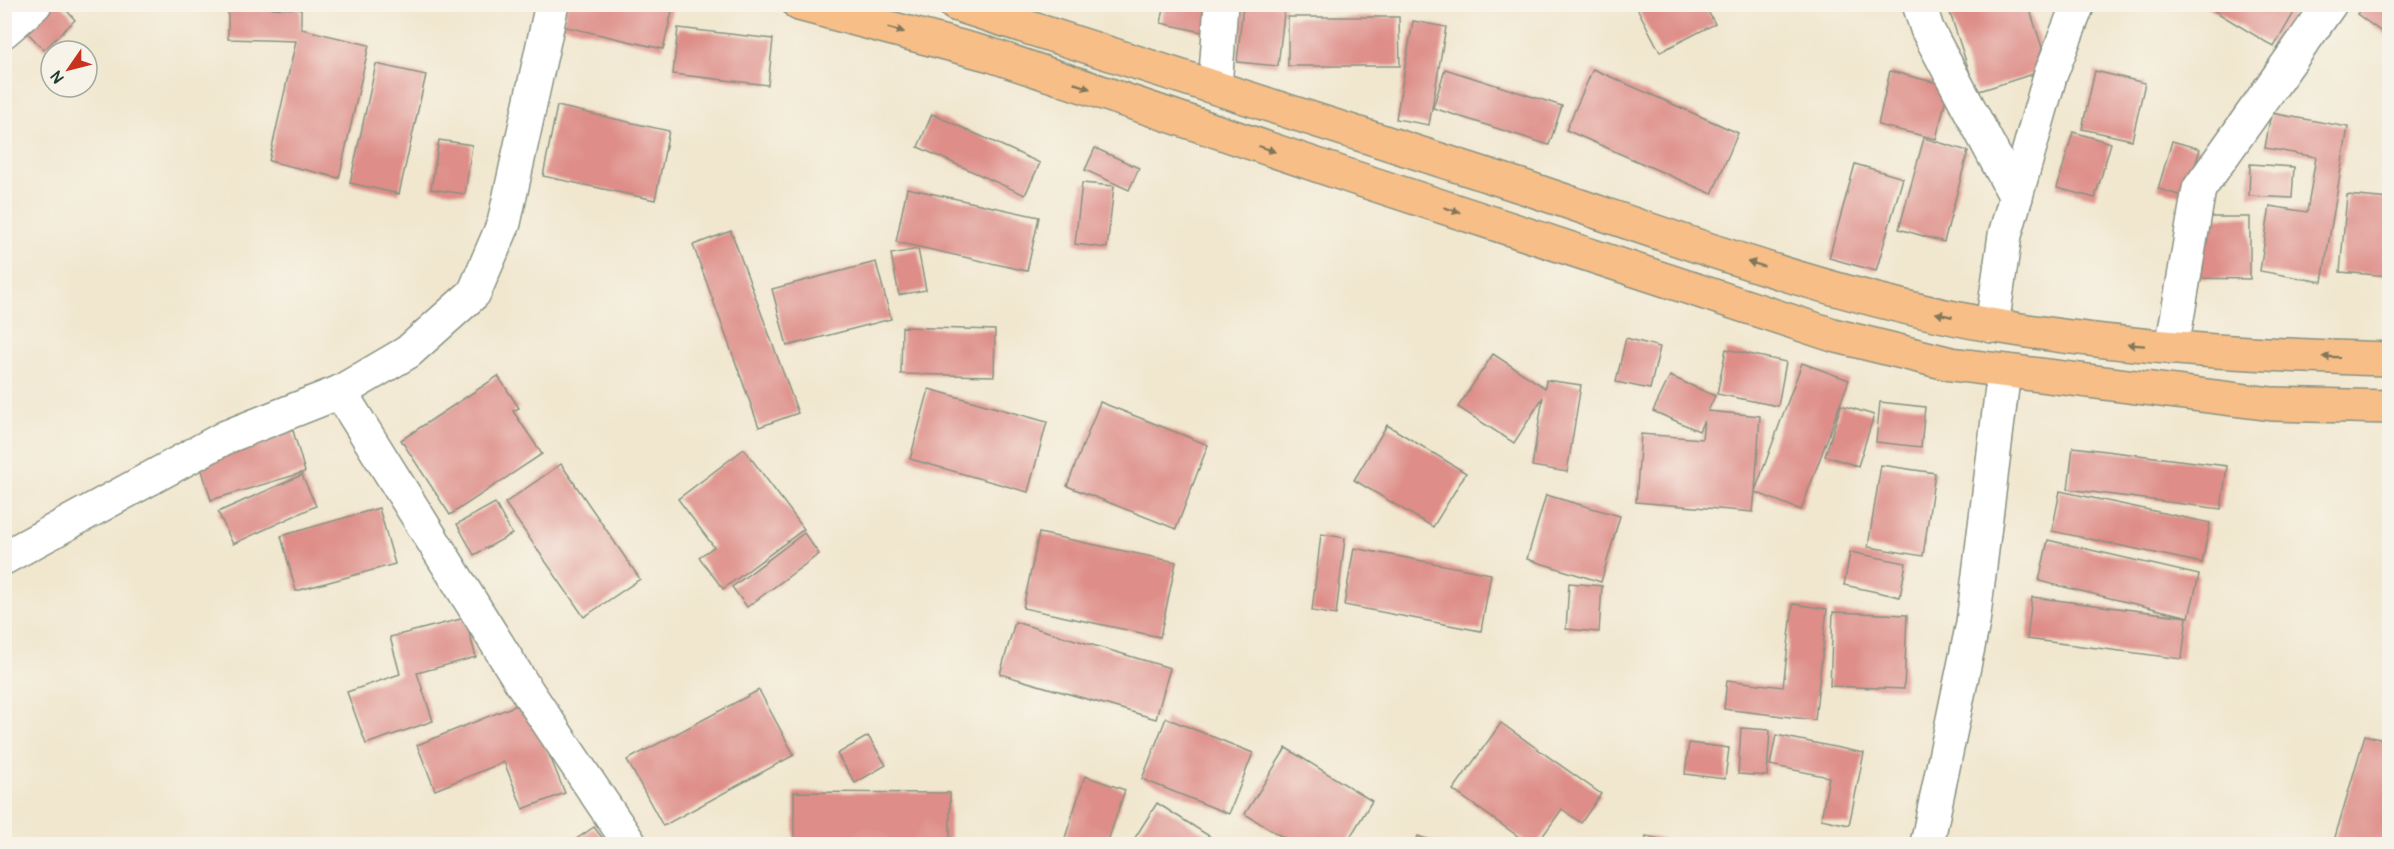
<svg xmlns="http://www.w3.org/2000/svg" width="2394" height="849" font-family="Pangolin,sans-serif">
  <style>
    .building { fill: #de8d88 }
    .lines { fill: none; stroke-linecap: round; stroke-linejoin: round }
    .minor-casing { stroke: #889282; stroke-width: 36 }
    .major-casing { stroke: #889282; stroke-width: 36 }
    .minor { stroke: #fff; stroke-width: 33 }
    .major { stroke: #f7be88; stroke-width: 33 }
    .oneway { fill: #80775a }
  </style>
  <rect width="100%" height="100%" fill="#f7f3e8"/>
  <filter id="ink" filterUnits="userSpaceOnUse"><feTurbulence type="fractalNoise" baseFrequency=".0167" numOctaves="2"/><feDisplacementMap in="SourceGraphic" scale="12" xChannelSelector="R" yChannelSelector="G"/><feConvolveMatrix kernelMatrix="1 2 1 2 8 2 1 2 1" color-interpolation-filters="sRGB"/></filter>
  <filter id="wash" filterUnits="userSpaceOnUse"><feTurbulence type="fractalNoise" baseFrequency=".008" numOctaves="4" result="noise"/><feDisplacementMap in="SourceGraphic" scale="24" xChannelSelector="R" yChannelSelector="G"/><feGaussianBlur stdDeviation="1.35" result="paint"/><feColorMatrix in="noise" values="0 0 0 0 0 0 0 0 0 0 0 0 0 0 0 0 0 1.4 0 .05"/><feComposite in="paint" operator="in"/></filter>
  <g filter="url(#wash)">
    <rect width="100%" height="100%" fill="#f1e7cf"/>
    <g id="blocks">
      <g class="building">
        <polygon points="52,4 61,4 75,20 44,50 25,30"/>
        <polygon points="228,4 270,4 270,8 301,9 301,29 369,45 339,178 269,161 296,41 228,39"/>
        <polygon points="567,4 664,4 673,7 663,49 562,26"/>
        <polygon points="1165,4 1218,4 1211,34 1161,23"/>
        <polygon points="1635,4 1704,4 1715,24 1660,52"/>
        <polygon points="1966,4 2028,4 2049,69 1976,92 1949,10"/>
        <polygon points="2203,4 2299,4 2274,47"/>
        <polygon points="2364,4 2390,4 2390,38 2357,14"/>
        <polygon points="1243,5 1285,5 1278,66 1237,62"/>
        <polygon points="1288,17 1399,17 1400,66 1288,66"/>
        <polygon points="1413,21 1446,27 1429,125 1396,119"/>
        <polygon points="678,28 773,39 768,85 673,74"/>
        <polygon points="376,64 426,75 399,194 350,183"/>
        <polygon points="1445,69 1562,106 1549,145 1433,108"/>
        <polygon points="1593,69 1738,133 1712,194 1566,130"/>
        <polygon points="1890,71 1949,86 1936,139 1878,125"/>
        <polygon points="2095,71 2145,83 2132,140 2082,129"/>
        <polygon points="557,106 669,131 655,200 543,176"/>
        <polygon points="2271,113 2348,127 2322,282 2260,271 2270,206 2307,212 2316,157 2265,148"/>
        <polygon points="932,114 1040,163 1025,195 918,147"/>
        <polygon points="2073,132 2111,143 2095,198 2057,188"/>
        <polygon points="1924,138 1968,151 1944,242 1899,229"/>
        <polygon points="439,140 472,145 465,194 431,189"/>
        <polygon points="2172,141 2200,149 2186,197 2158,189"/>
        <polygon points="1095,148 1139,168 1129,190 1085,170"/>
        <polygon points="1855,164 1903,178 1876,271 1829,258"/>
        <polygon points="2250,164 2294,167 2292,198 2249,196"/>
        <polygon points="1082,183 1114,186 1107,248 1075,244"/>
        <polygon points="907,188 1039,217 1027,271 896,242"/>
        <polygon points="2347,195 2390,199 2390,276 2340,272"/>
        <polygon points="2192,217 2250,217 2250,279 2192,278"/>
        <polygon points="731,231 798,413 759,427 693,245"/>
        <polygon points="918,249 926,290 899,295 891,254"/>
        <polygon points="876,262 891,319 787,346 772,289"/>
        <polygon points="902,327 995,330 994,376 901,374"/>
        <polygon points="1626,338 1660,347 1650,389 1616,382"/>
        <polygon points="1726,349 1786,362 1778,406 1717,394"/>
        <polygon points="1493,354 1545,388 1546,380 1581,385 1567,472 1532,466 1543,397 1514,443 1458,407"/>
        <polygon points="1802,363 1849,380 1801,510 1755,492 1753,512 1636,502 1641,434 1702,439 1704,420 1699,431 1653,411 1670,376 1715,396 1708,411 1760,416 1755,491"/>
        <polygon points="498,376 519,408 513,411 542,454 450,515 401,440"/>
        <polygon points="929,389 1047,422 1028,492 910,459"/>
        <polygon points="1100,402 1208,445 1176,529 1067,486"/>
        <polygon points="1880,402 1925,407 1921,447 1876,442"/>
        <polygon points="1841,405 1874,415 1858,466 1825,456"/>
        <polygon points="290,420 305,472 211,500 195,448"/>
        <polygon points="1387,425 1466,473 1433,527 1354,480"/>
        <polygon points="2073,447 2227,466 2221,509 2068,489"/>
        <polygon points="744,449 804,529 723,589 699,557 714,547 678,499"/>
        <polygon points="561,464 640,579 584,617 505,503"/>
        <polygon points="1881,465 1935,473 1923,556 1868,547"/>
        <polygon points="302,475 316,506 233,544 218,512"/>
        <polygon points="2060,491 2210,523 2202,563 2052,531"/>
        <polygon points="1546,495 1620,516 1601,582 1527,559"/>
        <polygon points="495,503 512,534 474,555 457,524"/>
        <polygon points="379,508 395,564 296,591 281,536"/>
        <polygon points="804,533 819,554 747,607 732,587"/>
        <polygon points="1039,533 1176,562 1160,637 1023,608"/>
        <polygon points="1321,534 1345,538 1336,615 1312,611"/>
        <polygon points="2048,540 2199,575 2189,617 2039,581"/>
        <polygon points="1354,548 1491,574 1481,631 1344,605"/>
        <polygon points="1850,552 1906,563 1900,597 1844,585"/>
        <polygon points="1569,583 1602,586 1599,632 1566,629"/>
        <polygon points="2032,597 2187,617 2182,659 2027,639"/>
        <polygon points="1793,604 1827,609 1815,720 1724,709 1727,680 1783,687"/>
        <polygon points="1833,612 1907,615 1904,689 1830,686"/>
        <polygon points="465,618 476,657 417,673 433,721 366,744 347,692 400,674 390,637"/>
        <polygon points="1015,622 1170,668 1156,719 1000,674"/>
        <polygon points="759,690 794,755 663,826 627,760"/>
        <polygon points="527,701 565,793 523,809 504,762 435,790 417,745"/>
        <polygon points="1166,718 1253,753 1229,814 1142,779"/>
        <polygon points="1501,723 1601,794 1581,823 1562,809 1537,844 1529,844 1453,790"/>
        <polygon points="1741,728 1770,730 1767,776 1738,774"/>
        <polygon points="1776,735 1864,753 1849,825 1821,819 1829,777 1770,765"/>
        <polygon points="2365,735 2390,742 2390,844 2333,844"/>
        <polygon points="868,736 886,765 855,783 837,754"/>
        <polygon points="1689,743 1729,748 1725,779 1685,774"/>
        <polygon points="1286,748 1372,801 1346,844 1294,844 1245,814"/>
        <polygon points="1085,776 1125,790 1107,844 1063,844"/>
        <polygon points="794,792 950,793 950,844 794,844"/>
        <polygon points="1157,803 1217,841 1215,844 1131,844"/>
        <polygon points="594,827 607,844 569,844"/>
        <polygon points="1418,836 1440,844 1415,844"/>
        <polygon points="1646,836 1676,842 1676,844 1645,844"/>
      </g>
    </g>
  </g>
  <g filter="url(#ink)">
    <use href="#blocks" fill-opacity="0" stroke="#889282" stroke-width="1.5"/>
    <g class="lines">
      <defs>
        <g id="minor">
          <polyline points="1919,4 1927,29 2016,197"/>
          <polyline points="4,31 35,4"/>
          <polyline points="1215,87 1221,4"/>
          <polyline points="1992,326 2005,235 2050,76 2078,4"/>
          <polyline points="2172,348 2199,189 2330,4"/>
          <polyline points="340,392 521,682 630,844"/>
          <polyline points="4,558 226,437 340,392 408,352 474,293 504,223 552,4"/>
          <polyline points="1927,844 1973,623 2004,371"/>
        </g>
        <g id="major">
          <polyline points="799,4 991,55 1352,177 1833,335 1951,364 2272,404 2390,407"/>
          <path d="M955,4c190,61 380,121 569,183 155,52 310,111 472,139 130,22 261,29 394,33"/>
        </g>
      </defs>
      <use href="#minor" class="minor-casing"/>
      <use href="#major" class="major-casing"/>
      <use href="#minor" class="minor"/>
      <use href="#major" class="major"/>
    </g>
    <defs><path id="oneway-solid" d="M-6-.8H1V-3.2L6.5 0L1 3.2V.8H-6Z" transform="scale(1.5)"/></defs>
    <g class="oneway">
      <use href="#oneway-solid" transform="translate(896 30) rotate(15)"/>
      <use href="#oneway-solid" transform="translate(1082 86) rotate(19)"/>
      <use href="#oneway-solid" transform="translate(1267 149) rotate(19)"/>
      <use href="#oneway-solid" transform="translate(1452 210) rotate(18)"/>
      <use href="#oneway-solid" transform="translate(1756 264) rotate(-163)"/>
      <use href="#oneway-solid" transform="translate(1944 315) rotate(-167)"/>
      <use href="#oneway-solid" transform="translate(2136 345) rotate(-176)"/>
      <use href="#oneway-solid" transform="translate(2331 357) rotate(-179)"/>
    </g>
  </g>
  <rect width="2394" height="849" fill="none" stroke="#f7f3e8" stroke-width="24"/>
  <g transform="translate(69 69) rotate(235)"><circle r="28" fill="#f7f3e8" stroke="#a1aaa0" stroke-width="1.5"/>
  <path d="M0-4.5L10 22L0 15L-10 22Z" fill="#c8321e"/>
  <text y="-9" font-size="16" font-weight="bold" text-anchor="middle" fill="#1f3d34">N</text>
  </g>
</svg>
